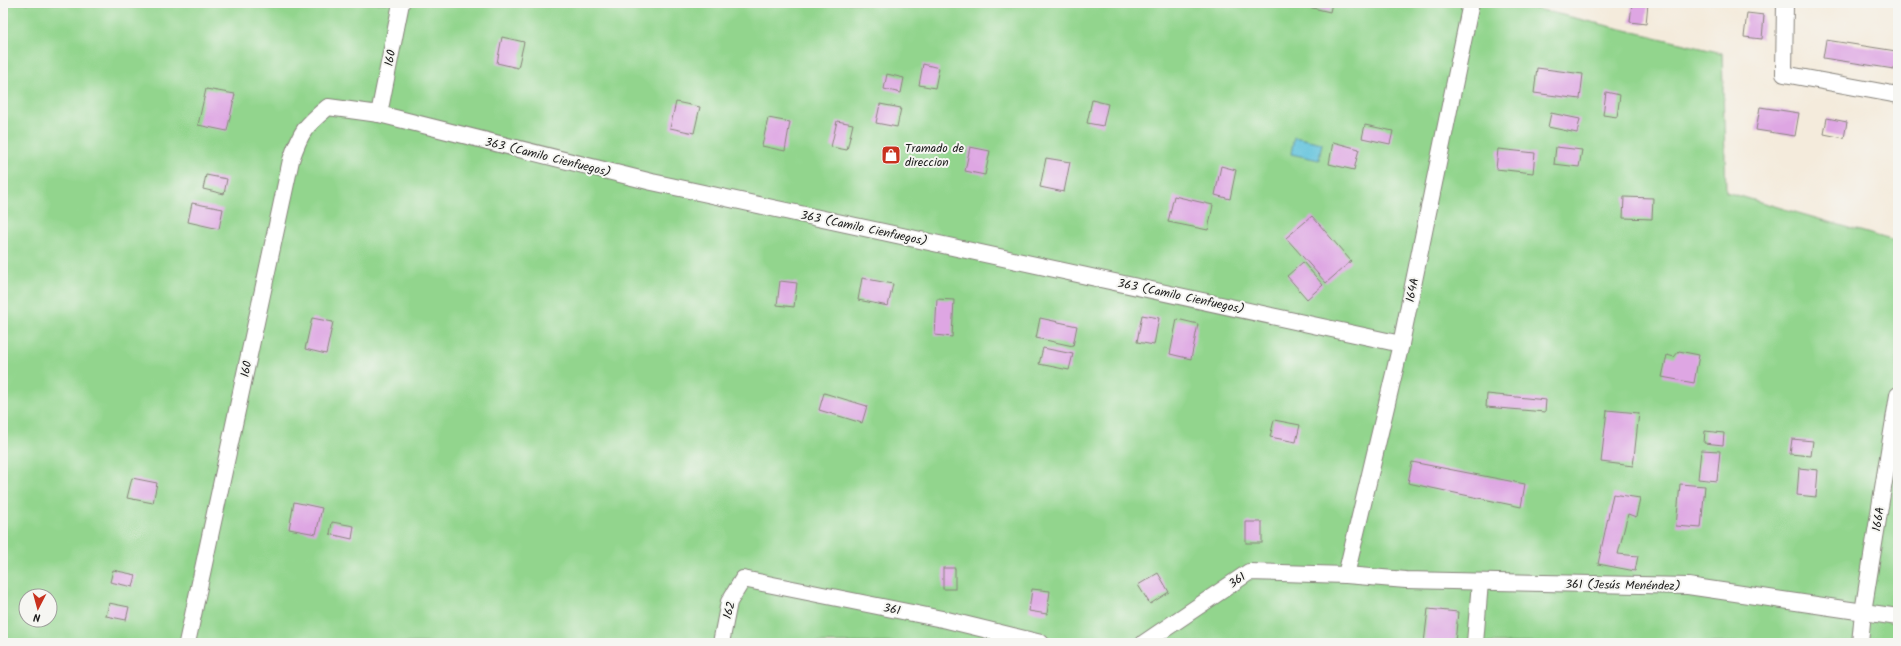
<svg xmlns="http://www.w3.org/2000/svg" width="1901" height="646" font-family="Kalam,sans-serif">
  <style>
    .green { fill: #92d58d; stroke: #577854; fill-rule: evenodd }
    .water { fill: #5dc1db; stroke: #3c6e7c }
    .building { fill: #dea6e3 }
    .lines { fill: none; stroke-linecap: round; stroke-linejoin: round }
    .minor-casing { stroke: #88847c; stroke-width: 18 }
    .minor { stroke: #fff; stroke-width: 16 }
    .labels { text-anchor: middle; stroke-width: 4; stroke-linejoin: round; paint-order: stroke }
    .street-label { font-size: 12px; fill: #1c1c1c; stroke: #f6f6f2 }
    .poi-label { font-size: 12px; fill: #1c1c1c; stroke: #f6f6f2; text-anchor: start }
  </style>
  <rect width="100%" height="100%" fill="#f6f6f2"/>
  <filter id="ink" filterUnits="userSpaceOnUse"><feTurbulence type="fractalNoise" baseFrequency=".025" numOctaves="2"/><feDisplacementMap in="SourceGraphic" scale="8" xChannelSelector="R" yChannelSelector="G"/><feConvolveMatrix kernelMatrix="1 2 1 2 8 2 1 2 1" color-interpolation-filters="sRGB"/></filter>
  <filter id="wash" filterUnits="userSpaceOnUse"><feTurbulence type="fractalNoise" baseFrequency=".012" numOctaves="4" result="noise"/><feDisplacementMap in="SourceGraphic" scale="16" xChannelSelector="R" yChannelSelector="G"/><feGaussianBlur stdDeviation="0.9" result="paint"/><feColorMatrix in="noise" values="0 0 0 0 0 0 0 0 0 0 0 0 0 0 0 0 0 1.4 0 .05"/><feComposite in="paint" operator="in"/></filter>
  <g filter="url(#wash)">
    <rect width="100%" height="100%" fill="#f4ebdc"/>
    <path class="green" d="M3,3h1509l210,50 4,139 172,50v401h-1895zM26,596h24v24h-24z"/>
    <polygon class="water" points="1294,137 1322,143 1319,160 1291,154"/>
    <g id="blocks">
      <g class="building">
        <polygon points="1291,3 1332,3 1330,12"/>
        <polygon points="1632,3 1648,3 1646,24 1630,22"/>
        <polygon points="1747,13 1764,15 1762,39 1744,37"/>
        <polygon points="502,37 524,42 518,68 497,63"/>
        <polygon points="1826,40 1896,51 1894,69 1823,58"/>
        <polygon points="923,64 939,68 935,88 919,85"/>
        <polygon points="1537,68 1583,74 1580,99 1534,93"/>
        <polygon points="887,74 904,78 901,93 884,89"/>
        <polygon points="206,89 235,94 227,131 198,125"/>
        <polygon points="1606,92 1620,95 1617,117 1603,115"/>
        <polygon points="1092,100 1108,104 1103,126 1087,123"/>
        <polygon points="676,102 700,107 694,133 670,128"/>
        <polygon points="880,104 901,108 897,127 876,123"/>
        <polygon points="1760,107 1799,113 1795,136 1756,130"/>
        <polygon points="1551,113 1580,119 1577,133 1548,127"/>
        <polygon points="768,118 790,122 785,151 762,146"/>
        <polygon points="1827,118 1847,122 1844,138 1824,134"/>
        <polygon points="837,121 853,124 847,150 831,147"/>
        <polygon points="1365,125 1393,131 1390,144 1362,138"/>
        <polygon points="1333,142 1359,149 1354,170 1329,164"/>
        <polygon points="970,147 990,151 985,175 965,171"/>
        <polygon points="1556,147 1582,150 1579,167 1554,164"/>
        <polygon points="1498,149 1535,153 1533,173 1496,169"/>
        <polygon points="1046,158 1070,162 1064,192 1040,187"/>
        <polygon points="1221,166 1236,170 1230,199 1215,195"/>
        <polygon points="206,175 227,179 224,194 203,189"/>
        <polygon points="1174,196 1213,205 1208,230 1168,222"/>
        <polygon points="1624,197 1653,198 1652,219 1623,218"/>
        <polygon points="192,203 223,209 219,229 188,222"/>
        <polygon points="1312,216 1351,261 1326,283 1286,238"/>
        <polygon points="1303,262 1323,285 1307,299 1287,276"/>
        <polygon points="862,278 893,284 888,306 858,300"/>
        <polygon points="780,281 797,283 794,307 777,305"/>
        <polygon points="937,299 954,300 952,337 935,335"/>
        <polygon points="1142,315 1159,318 1154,345 1137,342"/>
        <polygon points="312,318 333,322 326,354 305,349"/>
        <polygon points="1040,318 1077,326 1073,346 1036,338"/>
        <polygon points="1177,319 1198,324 1191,359 1170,354"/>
        <polygon points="1043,348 1073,354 1069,370 1039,364"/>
        <polygon points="1679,351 1699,355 1694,383 1662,377 1667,355 1674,357"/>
        <polygon points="824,393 867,406 862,423 819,410"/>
        <polygon points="1487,394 1546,400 1545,412 1486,407"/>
        <polygon points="1607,410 1639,413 1633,466 1601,462"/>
        <polygon points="1274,420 1300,425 1296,442 1270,437"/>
        <polygon points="1705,431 1724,433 1723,445 1704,443"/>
        <polygon points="1792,439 1813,441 1811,456 1790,454"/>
        <polygon points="1701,450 1720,451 1717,481 1698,479"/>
        <polygon points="1412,462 1525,484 1521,507 1408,483"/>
        <polygon points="1799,468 1818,470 1816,497 1797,495"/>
        <polygon points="132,478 157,483 153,503 127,498"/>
        <polygon points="1680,484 1705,486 1701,528 1676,526"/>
        <polygon points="1613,494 1640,498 1636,517 1628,514 1618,554 1638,556 1635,571 1598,564"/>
        <polygon points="294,502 322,508 316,534 289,529"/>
        <polygon points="332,522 354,526 352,539 330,534"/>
        <rect x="1246" y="522" width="16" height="21"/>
        <rect x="943" y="568" width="12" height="21"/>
        <polygon points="113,570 136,575 133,587 110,582"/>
        <polygon points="1158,573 1169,592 1150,604 1138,585"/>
        <polygon points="1032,589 1050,591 1047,614 1029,611"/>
        <polygon points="109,603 129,607 126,620 106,616"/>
        <polygon points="1428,609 1458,612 1455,643 1424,643"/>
      </g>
    </g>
  </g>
  <g filter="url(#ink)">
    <use href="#blocks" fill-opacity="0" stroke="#88847c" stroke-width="1"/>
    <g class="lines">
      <defs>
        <g id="minor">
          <polyline points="1785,3 1784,74 1898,95"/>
          <polyline points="379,114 401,3"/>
          <polyline points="1346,575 1401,344 1471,3"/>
          <path d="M187,643l104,-483c10,-29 14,-34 37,-53l51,7 273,68 749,162"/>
          <polyline points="721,643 729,602 743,579 947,620 1041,643"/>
          <polyline points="1144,643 1249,572 1346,575 1406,580 1688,586 1898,617"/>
          <polyline points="1475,643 1480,582"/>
          <polyline points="1860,643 1863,612 1898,395"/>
        </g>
      </defs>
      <use href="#minor" class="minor-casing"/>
      <use href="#minor" class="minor"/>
    </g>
  </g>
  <defs>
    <symbol id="shop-square" viewBox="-11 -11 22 22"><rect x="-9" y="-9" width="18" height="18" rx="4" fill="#c8321e" stroke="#f6f6f2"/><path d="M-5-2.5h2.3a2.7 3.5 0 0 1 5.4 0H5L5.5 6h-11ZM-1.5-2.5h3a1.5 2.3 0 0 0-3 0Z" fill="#fff"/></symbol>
  </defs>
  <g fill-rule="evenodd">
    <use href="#shop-square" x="880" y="144" width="22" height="22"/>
  </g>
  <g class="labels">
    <g class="street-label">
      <text transform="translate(390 58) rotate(-79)" y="4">160</text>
      <text transform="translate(548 157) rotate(14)" y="4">363 (Camilo Cienfuegos)</text>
      <text transform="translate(864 228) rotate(12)" y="4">363 (Camilo Cienfuegos)</text>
      <text transform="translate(1412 290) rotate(-78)" y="4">164A</text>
      <text transform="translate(1181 296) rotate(12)" y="4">363 (Camilo Cienfuegos)</text>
      <text transform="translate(246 369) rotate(-78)" y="4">160</text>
      <text transform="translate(1878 519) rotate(-81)" y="4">166A</text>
      <text transform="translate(1237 580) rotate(-35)" y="4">361</text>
      <text transform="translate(1623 585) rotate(1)" y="4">361 (Jesús Menéndez)</text>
      <text transform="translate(892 609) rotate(11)" y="4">361</text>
      <text transform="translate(729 610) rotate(-74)" y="4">162</text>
    </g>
    <g class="poi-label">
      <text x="905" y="152">Tramado de<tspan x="905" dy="14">direccion</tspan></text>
    </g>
  </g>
  <rect width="1901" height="646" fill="none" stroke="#f6f6f2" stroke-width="16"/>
  <g transform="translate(38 608) rotate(186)"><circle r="19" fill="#f6f6f2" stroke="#9f9f9c"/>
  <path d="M0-3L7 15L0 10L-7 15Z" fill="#c8321e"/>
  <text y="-6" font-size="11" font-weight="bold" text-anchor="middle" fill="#1c1c1c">N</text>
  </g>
</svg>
